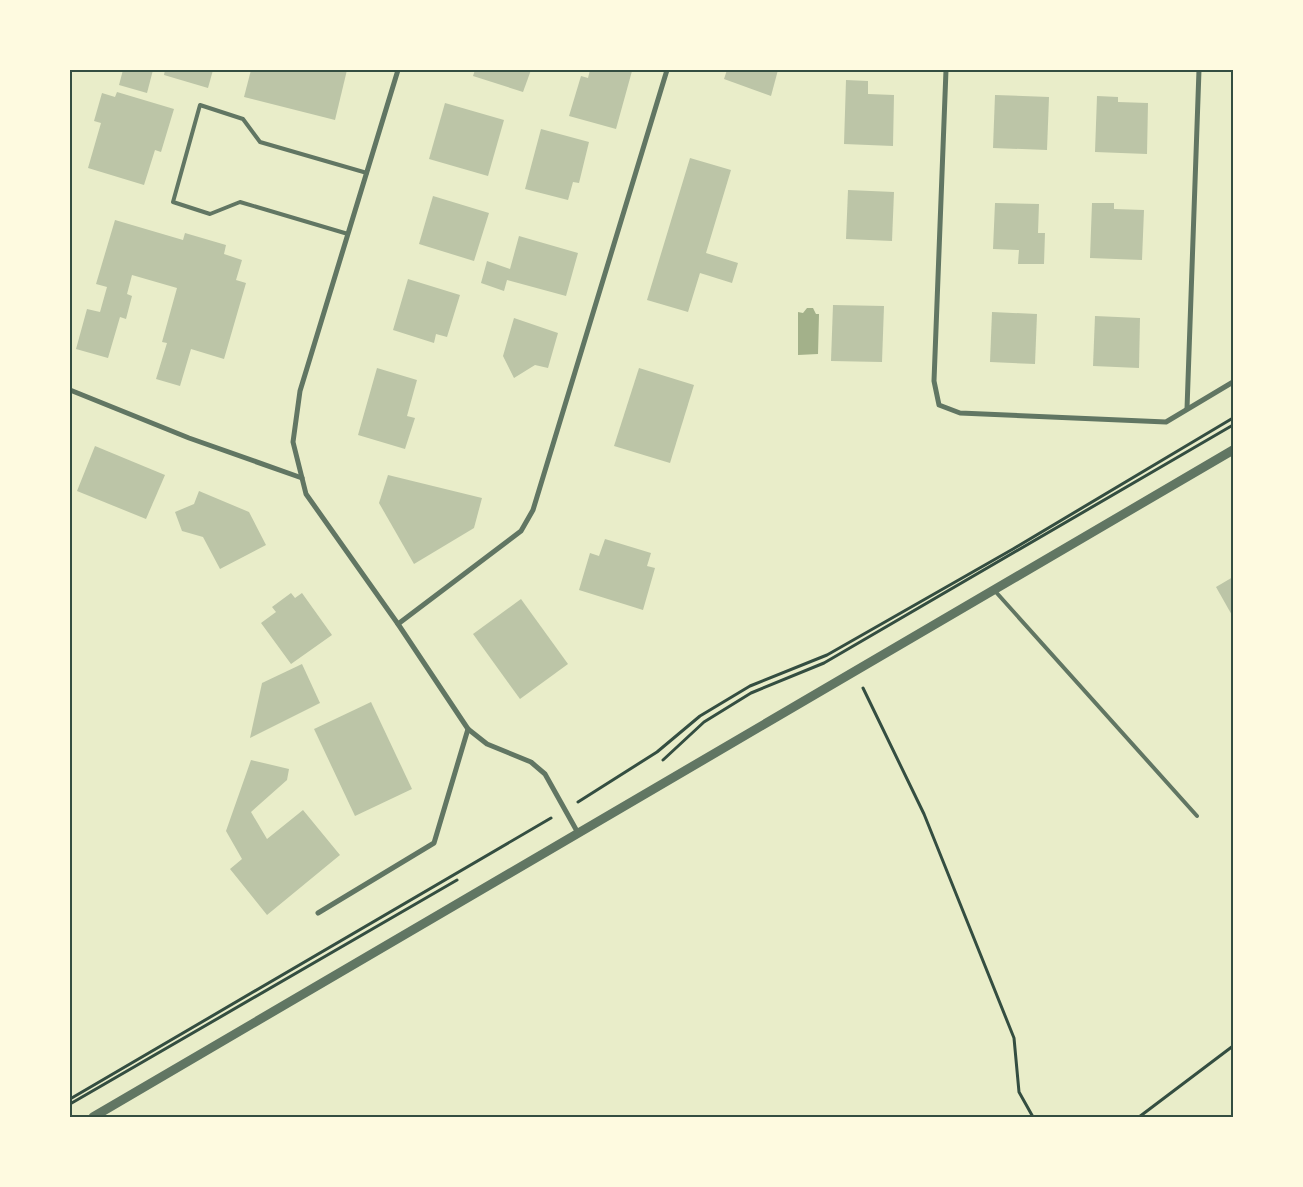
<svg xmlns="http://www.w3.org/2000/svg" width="1303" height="1187" font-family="Mulish,sans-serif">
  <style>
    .water { fill: #a3b18a }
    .building { fill: #bcc5a7 }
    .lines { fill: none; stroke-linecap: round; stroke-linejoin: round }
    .path { stroke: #344e41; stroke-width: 3 }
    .service { stroke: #617663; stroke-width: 4 }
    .minor { stroke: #617663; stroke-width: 5 }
    .tertiary { stroke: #617663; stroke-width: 9 }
    .neatline { fill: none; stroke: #344e41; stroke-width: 2 }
  </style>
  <rect width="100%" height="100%" fill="#e9edc9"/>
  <polygon class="water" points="807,308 813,308 816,314 819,314 818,354 798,355 798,312 803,313"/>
  <g class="building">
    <polygon points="123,70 153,70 147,93 119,85"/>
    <polygon points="165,70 213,70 208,88 164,75"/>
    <polygon points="251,70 347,70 335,120 244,97"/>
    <polygon points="475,70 531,70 523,92 473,76"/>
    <polygon points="590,70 632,71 616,129 569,116 581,76 588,78"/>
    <polygon points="727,70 778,70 771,96 724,79"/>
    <polygon points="846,80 868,81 868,94 894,95 893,146 844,144"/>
    <polygon points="117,92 174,109 161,152 155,150 144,185 88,168 101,123 94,121 102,93 115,97"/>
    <polygon points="995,95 1049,97 1047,150 993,148"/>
    <polygon points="1097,96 1118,97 1118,102 1148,103 1147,154 1095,152"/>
    <polygon points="445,103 504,120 488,176 429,159"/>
    <polygon points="541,129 589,142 579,183 573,182 568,200 525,189"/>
    <polygon points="690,158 731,170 706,253 738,263 732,283 700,273 688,312 647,300"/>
    <polygon points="848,190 894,192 892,241 846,239"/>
    <polygon points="433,196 489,213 474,261 419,244"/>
    <polygon points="995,203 1039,204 1038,233 1045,233 1044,264 1018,264 1019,250 993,249"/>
    <polygon points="1092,203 1114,203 1114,209 1144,210 1142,260 1090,258"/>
    <polygon points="115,220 183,240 185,233 226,245 224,254 242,260 236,280 246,283 224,359 191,349 180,386 156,379 167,343 162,342 177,288 132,275 127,294 132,296 126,319 120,317 108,358 76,349 87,309 100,312 107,287 96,284"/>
    <polygon points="519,236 578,253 566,296 507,280 504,291 481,283 487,261 510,269"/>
    <polygon points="408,279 460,295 447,337 436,334 434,343 393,330"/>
    <polygon points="833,305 884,306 882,362 831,361"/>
    <polygon points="992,312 1037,314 1035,364 990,362"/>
    <polygon points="1095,316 1140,318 1139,368 1093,366"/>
    <polygon points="514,318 558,333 548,368 535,365 514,378 503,356"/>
    <polygon points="377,368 417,380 407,416 415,418 405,449 358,435"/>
    <polygon points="639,368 694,385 670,463 614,446"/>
    <polygon points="95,446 165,475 146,519 77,491"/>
    <polygon points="388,475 482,498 474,528 414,564 379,503"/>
    <polygon points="199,491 249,512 266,545 220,569 203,537 182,531 175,512 194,504"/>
    <polygon points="605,539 651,553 647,566 655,568 643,610 579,590 590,553 599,556"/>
    <polygon points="1233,577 1233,617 1216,587"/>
    <polygon points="291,593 295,598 302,593 332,635 291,664 261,623 276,612 272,607"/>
    <polygon points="521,599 568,664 520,699 473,634"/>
    <polygon points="302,664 320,703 250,738 262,683"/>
    <polygon points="371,702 412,789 355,816 314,729"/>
    <polygon points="251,760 289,769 287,780 251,812 267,839 303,810 340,855 267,915 230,869 242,859 226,831"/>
  </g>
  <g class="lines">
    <g class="path">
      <polyline points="863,688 924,814 1014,1038 1019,1092 1033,1117"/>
      <polyline points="663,760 704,722 751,693 824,663 1233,425"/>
      <polyline points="578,802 657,752 700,716 750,686 827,655 1013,549 1233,418"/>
      <polyline points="70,1099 551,818"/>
      <polyline points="70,1104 457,880"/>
      <polyline points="1139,1117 1233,1046"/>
    </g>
    <g class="service">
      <polyline points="348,234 240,202 210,214 173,202 200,105 243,119 260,142 367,173"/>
      <polyline points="995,591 1197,816"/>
    </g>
    <g class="minor">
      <polyline points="398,70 300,391 293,442 306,494 398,624 468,729 487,744 531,762 545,774 578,833"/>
      <polyline points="946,70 934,381 939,405 960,413 1166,422 1233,382"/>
      <polyline points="70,390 189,438 302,478"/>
      <polyline points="1187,409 1199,70"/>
      <polyline points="398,624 521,531 533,510 667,70"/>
      <polyline points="318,913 434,843 468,729"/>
    </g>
    <polyline class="tertiary" points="93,1117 1233,450"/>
  </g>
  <rect width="1303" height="1187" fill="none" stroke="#fefae0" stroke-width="142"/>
  <rect x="71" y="71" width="1161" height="1045" class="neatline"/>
</svg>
